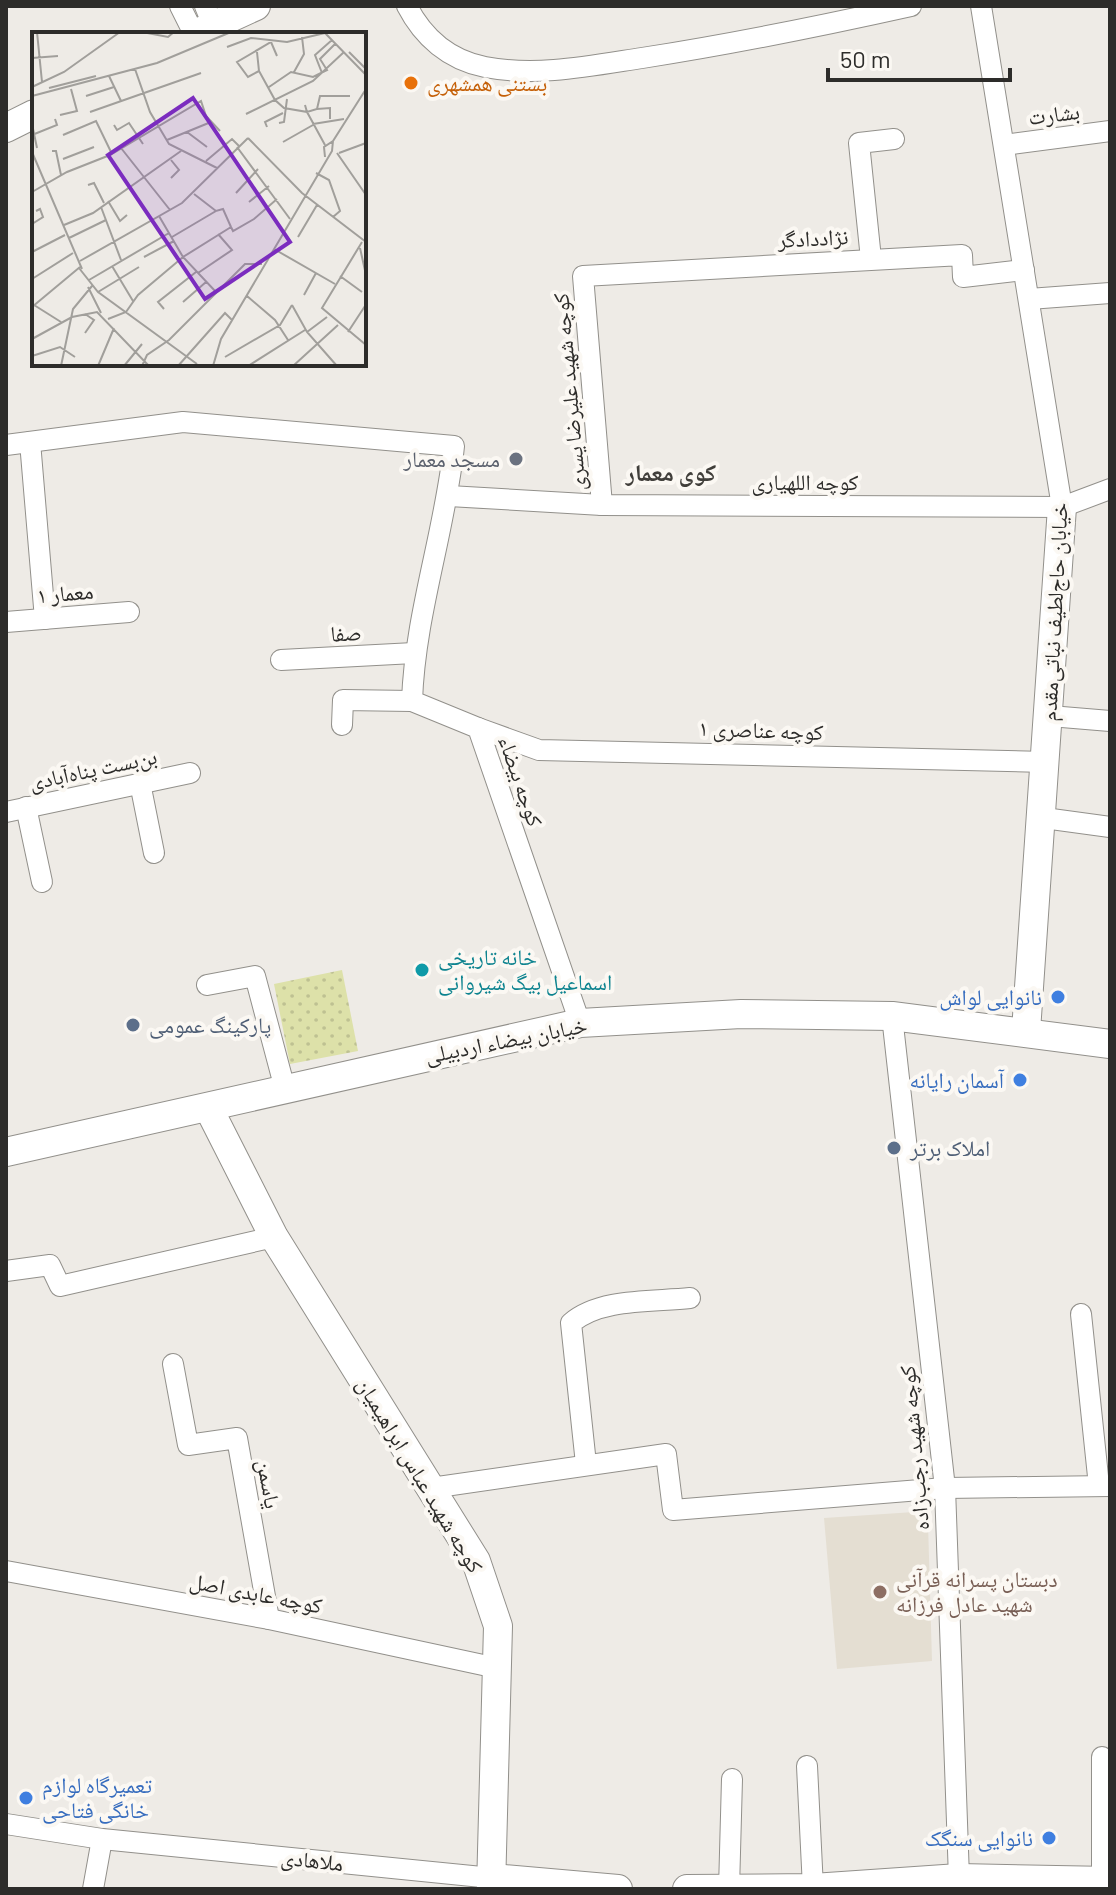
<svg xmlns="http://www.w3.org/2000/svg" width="1116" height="1895" font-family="Barlow,'Noto Naskh Arabic',sans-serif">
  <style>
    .built { fill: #e4ded2 }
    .grass { fill: url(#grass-dots) }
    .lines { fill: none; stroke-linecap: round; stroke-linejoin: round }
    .street-casing { stroke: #92908b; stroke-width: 22 }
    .secondary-casing { stroke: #92908b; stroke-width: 30 }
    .street { stroke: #fff; stroke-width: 20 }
    .secondary { stroke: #fff; stroke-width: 28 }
    .food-dot { fill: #e8710a; stroke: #fbf8f3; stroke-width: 3 }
    .worship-dot { fill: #6b7280; stroke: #fbf8f3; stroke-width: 3 }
    .culture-dot { fill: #0f9aa8; stroke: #fbf8f3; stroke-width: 3 }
    .shop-dot { fill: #3f7fe0; stroke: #fbf8f3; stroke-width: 3 }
    .service-dot { fill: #5c6f8a; stroke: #fbf8f3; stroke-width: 3 }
    .education-dot { fill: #8d6e63; stroke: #fbf8f3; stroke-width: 3 }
    .labels { text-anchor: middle; stroke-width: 8; stroke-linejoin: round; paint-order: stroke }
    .food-label { font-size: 22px; fill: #c56008; stroke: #fbf8f3; text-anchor: start }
    .street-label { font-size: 22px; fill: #2d2c2a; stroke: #fbf8f3 }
    .worship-label { font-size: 22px; fill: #5b616d; stroke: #fbf8f3; text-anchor: end }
    .culture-label { font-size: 22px; fill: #0d838f; stroke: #fbf8f3; text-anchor: start }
    .shop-label { font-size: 22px; fill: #366cbe; stroke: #fbf8f3; text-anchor: end }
    .service-label { font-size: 22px; fill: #4e5e75; stroke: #fbf8f3; text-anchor: start }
    .education-label { font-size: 22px; fill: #785e54; stroke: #fbf8f3; text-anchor: start }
    .neighbourhood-label { font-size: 24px; font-weight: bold; fill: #413f3b; stroke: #fbf8f3 }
    .inset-road { fill: none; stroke: #a19f9b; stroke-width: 2 }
    .view { fill: #7b2cbf; fill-opacity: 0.15; stroke: #7b2cbf; stroke-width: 4 }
    .inset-edge { fill: none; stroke: #2d2c2a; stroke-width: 4 }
  </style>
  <defs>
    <pattern id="grass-dots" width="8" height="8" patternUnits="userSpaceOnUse" patternTransform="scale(2)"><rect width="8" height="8" fill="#dde1a9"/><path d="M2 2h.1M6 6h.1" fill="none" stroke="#bec192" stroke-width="1.8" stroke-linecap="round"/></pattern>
  </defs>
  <rect width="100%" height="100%" fill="#eeebe6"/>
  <polygon class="built" points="914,1512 928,1523 932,1661 837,1669 824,1518"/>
  <polygon class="grass" points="342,970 358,1051 290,1064 274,984"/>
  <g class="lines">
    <defs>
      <g id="street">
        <polyline points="180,6 194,34"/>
        <polyline points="205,6 213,25"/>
        <path d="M407,6c16,31 42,54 78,61 52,10 105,-1 157,-9 90,-14 179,-32 269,-52"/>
        <polyline points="981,6 1062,507"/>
        <polyline points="1004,145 1110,131"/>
        <polyline points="871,259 859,143 894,139"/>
        <polyline points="1029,299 1110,293"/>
        <polyline points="30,442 45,619"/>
        <path d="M6,445l177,-23 271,24c-9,86 -39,168 -42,255l66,27 102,295"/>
        <polyline points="449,496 602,505 1062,507 1110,489"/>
        <polyline points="602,505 583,276 962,255 963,277 1024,270"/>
        <polyline points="6,622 129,612"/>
        <polyline points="281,660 414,653"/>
        <polyline points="1050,716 1110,721"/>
        <polyline points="342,725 343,700 412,701"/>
        <polyline points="478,728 539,750 1046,762"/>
        <polyline points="140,783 154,853"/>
        <polyline points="26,807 42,882"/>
        <polyline points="6,812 190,773"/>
        <polyline points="1044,818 1110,827"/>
        <polyline points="207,985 255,976 285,1089"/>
        <polyline points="892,1016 945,1488 959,1878"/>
        <polyline points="6,1271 50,1265 60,1286 274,1237"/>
        <polyline points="1081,1314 1099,1486"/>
        <polyline points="173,1364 188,1445 237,1438 269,1619"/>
        <path d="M586,1464l-15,-141c29,-25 81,-21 119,-25"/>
        <polyline points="431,1488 666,1454 673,1510 945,1488 1110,1486"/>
        <polyline points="6,1571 269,1619 497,1668"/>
        <polyline points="1102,1757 1102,1879"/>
        <polyline points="807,1766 813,1888"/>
        <polyline points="6,1824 102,1839 492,1878"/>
        <polyline points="93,1889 102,1839"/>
        <polyline points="729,1889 732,1779"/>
      </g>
      <g id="secondary">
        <polyline points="195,34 256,6"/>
        <polyline points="6,128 34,114"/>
        <polyline points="1026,1031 1062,507"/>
        <polyline points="209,1109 274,1237 476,1561 498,1626 491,1889"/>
        <polyline points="6,1152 580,1023 741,1014 892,1016 1110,1044"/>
        <polyline points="492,1878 618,1889"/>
        <polyline points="687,1889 813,1888 959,1878 1110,1881"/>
      </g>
    </defs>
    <use href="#street" class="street-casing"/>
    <use href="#secondary" class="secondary-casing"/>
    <use href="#street" class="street"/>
    <use href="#secondary" class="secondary"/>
  </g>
  <circle class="food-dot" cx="411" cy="83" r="8"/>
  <circle class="worship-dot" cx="516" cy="459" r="8"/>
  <circle class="culture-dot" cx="422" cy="970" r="8"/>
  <g class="shop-dot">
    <circle cx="1058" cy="997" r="8"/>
    <circle cx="1020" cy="1080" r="8"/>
    <circle cx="26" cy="1798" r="8"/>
    <circle cx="1049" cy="1838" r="8"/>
  </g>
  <g class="service-dot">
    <circle cx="133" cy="1025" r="8"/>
    <circle cx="894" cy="1148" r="8"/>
  </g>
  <circle class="education-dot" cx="880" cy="1592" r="8"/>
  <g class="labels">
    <g class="food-label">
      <text x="427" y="91">بستنی همشهری</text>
    </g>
    <g class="street-label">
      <text transform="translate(1054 114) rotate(-7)" y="8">بشارت</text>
      <text transform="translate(813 238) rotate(-3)" y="8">نژاددادگر</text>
      <text transform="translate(569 392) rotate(-95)" y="8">کوچه شهید علیرضا یسری</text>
      <text x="805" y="490">کوچه اللهیاری</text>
      <text transform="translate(65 593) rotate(-5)" y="8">معمار ۱</text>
      <text transform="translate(1054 612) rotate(-87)" y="8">خیابان حاج‌لطیف نباتی‌مقدم</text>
      <text transform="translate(346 633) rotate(-3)" y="8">صفا</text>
      <text transform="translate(761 730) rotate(2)" y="8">کوچه عناصری ۱</text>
      <text transform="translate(93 769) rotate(-12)" y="8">بن‌بست پناه‌آبادی</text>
      <text transform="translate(521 781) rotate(71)" y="8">کوچه بیضاء</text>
      <text transform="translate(506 1040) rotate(-11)" y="8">خیابان بیضاء اردبیلی</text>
      <text transform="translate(914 1448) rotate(-95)" y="8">کوچه شهید رجب‌زاده</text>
      <text transform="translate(420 1475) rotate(59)" y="8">کوچه شهید عباس ابراهیمیان</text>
      <text transform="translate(269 1484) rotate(80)" y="8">یاسمن</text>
      <text transform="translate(256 1593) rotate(11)" y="8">کوچه عابدی اصل</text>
      <text transform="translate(312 1860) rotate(6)" y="8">ملاهادی</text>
    </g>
    <g class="worship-label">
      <text x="500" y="467">مسجد معمار</text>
    </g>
    <g class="culture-label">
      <text x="438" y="965">خانه تاریخی<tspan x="438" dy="25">اسماعیل بیگ شیروانی</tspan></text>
    </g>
    <g class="shop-label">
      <text x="1042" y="1005">نانوایی لواش</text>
      <text x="1004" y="1088">آسمان رایانه</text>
      <text x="42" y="1793" text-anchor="start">تعمیرگاه لوازم<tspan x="42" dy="25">خانگی فتاحی</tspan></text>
      <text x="1033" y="1846">نانوایی سنگک</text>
    </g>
    <g class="service-label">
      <text x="149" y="1033">پارکینگ عمومی</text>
      <text x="910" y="1156">املاک برتر</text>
    </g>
    <g class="education-label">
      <text x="896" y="1587">دبستان پسرانه قرآنی<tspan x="896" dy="25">شهید عادل فرزانه</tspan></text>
    </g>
    <g class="neighbourhood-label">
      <text x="671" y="481">کوی معمار</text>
    </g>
  </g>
  <g transform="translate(32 32)">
    <rect width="334" height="334" fill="#eeebe6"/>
    <path class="inset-road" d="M5,0l5,50M110,0l26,5 6,-5M292,0l42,43M195,15l24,-9 36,4 38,-9M225,20l2,19 16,29 9,8 23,4 18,33M317,20l17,17M0,26l26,-2M103,37l15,43 19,32 48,24M227,39l-11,6 -11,-15 34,-20 6,14M262,40l10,-18 -2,-17M290,41l-7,-18 17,-15M77,44l12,25M0,55l32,-15 56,-40M237,55l22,-15 22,5 14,-7 -7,-11 15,-15M17,56l47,-12M0,64l125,-33 74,-31M54,64l28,-9M273,73l2,7 10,-3 3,-13h30M285,77l13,-1v11M58,80l111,-39M214,82l67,-33 31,-29M28,83l17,-4 -6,-22M247,91l5,-1 3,-23M0,92l5,24M281,92l31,-5M82,93l3,5 12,-7 14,21M235,95l-2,-5 18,-9M155,100l20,15M0,103l25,-10 -2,-6M31,103l33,-14 16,33M216,106l54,55 64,49M135,108l44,-18M251,110l30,-17M205,115l53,72M89,116l49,62M20,119h4l5,24M0,120l50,117M305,121l29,42M307,121l27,-10M293,125l-1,-10 9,-6 33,-52M31,127l31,-12M139,128l8,10 -8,8M174,129l26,-22 7,7M284,141l13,7 11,31 -7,6M56,153l6,-2 10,20M0,160l35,-20 43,-17 91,-54 5,15 14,15M204,161l22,-24M162,162l22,17 7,-2 8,18M76,169l12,20 7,-6M217,170l20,-16M69,175l20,53M127,184l24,41 33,35M0,192l11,-7 -3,-8 -4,2M32,193l29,-12 88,-62M199,195l2,4 21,-12 23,-20M140,205l44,-26M266,205l19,-32M37,206l37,-18M330,210l-40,66 44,37M328,216l6,27M242,217l61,35M0,220l33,-17M112,225l30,-16M48,229l102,-58 66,-65M80,234l21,35M47,236l19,24 99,72M166,241l34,-23 -14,-16M308,244l22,16M0,247l41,-26M57,248l80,-47M56,255l13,26M66,260l41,-25M272,263l12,-22M215,264l28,24 13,20M151,270l23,-20M2,273l27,17M260,273l15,27 30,34M0,275l48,-40M132,277l-6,-7 38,-30M76,287l18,-7 12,-17 45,-38 48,-30M275,300l20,-15M316,300l17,-26M53,301l9,-13 -9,-6M0,307l40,-22 25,-5 52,54M0,324l28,-9 15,10M193,325l55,-32 12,-20M29,334l12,-57 19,-23M66,334l16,-38M92,334l18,-22M110,334l5,-11 22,-15 76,-76h17M146,334l47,-53 7,7M181,334l8,-27 111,-188 1,-10M216,334l57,-36M261,334l45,-41"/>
    <path class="view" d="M161,66l97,144 -85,57 -97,-144z"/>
    <rect width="334" height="334" class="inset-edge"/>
  </g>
  <rect width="1116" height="1895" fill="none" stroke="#2d2c2a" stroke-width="16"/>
  <path d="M828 68v12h182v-12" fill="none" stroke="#2d2c2a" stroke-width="4"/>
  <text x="840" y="68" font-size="24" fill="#2d2c2a" stroke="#fbf8f3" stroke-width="6" paint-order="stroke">50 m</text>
</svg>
